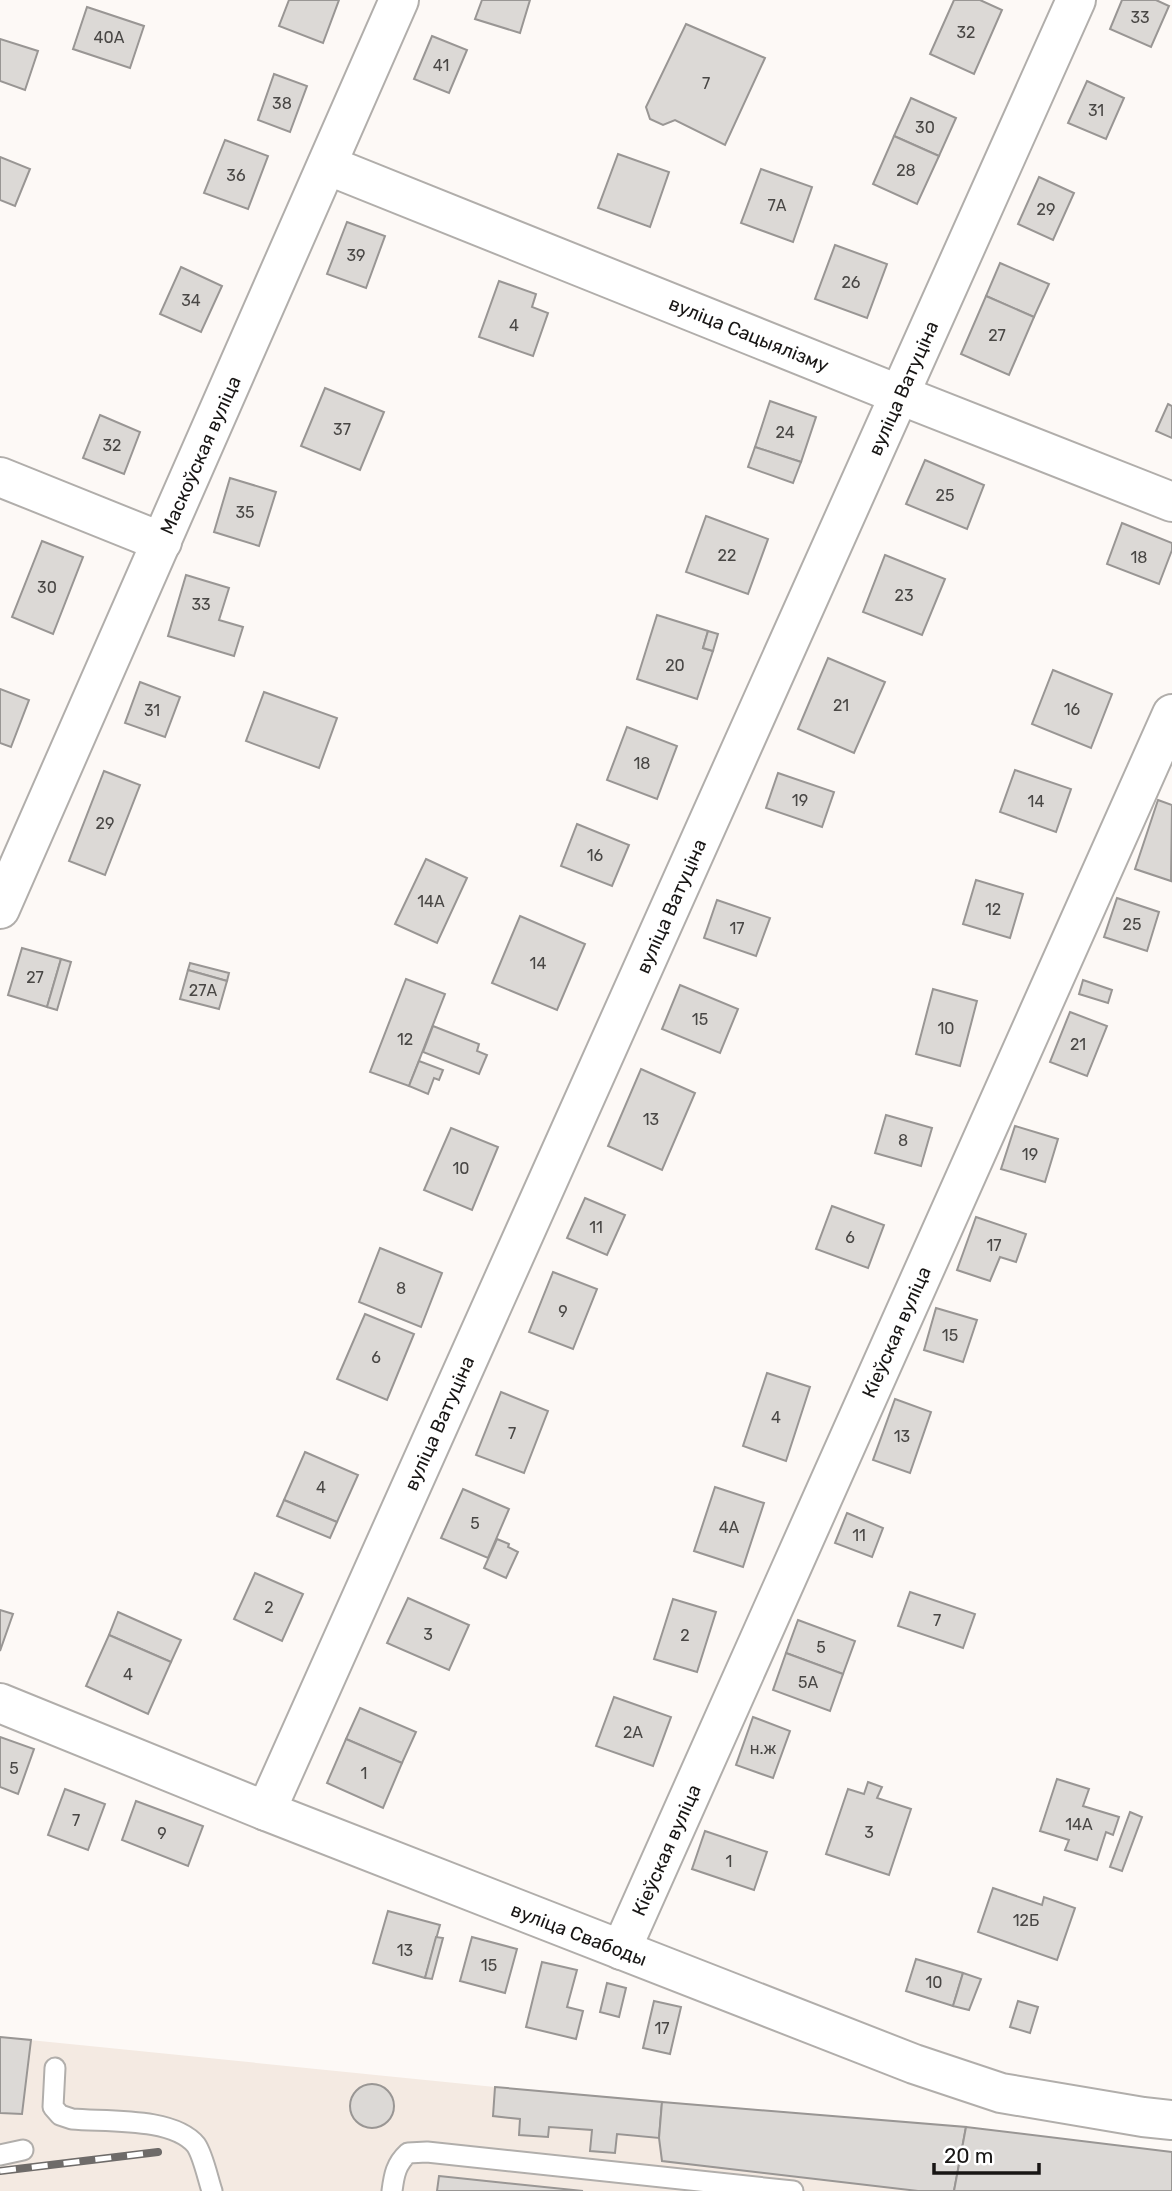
<svg xmlns="http://www.w3.org/2000/svg" width="1172" height="2191" font-family="Rubik,sans-serif">
  <style>
    .built { fill: #f4eae2 }
    .building { fill: #dcd9d6; stroke: #999694; stroke-width: 2 }
    .lines { fill: none; stroke-linecap: round; stroke-linejoin: round }
    .lane-casing { stroke: #b1aeab; stroke-width: 23 }
    .street-casing { stroke: #b1aeab; stroke-width: 42 }
    .secondary-casing { stroke: #b1aeab; stroke-width: 42 }
    .lane { stroke: #fff; stroke-width: 19 }
    .street { stroke: #fff; stroke-width: 38 }
    .secondary { stroke: #fff; stroke-width: 38 }
    .rail-casing { stroke: #6e6b69; stroke-width: 8 }
    .rail { stroke: #fff; stroke-width: 5; stroke-dasharray: 16; stroke-linecap: butt }
    .labels { text-anchor: middle; stroke-width: 5; stroke-linejoin: round; paint-order: stroke }
    .number-label { font-size: 16px; fill: #494745 }
    .street-label { font-size: 19px; fill: #181615; stroke: #fff }
  </style>
  <rect width="100%" height="100%" fill="#fdf9f6"/>
  <polygon class="built" points="0,2037 495,2087 966,2127 1172,2152 1172,2191 0,2191"/>
  <g class="building">
    <polygon points="289,0 339,0 323,43 279,26"/>
    <polygon points="482,0 530,0 520,33 475,19"/>
    <polygon points="954,0 980,0 1002,10 974,74 930,54"/>
    <polygon points="1122,0 1156,0 1169,6 1151,47 1110,29"/>
    <polygon points="87,7 144,26 130,68 73,49"/>
    <polygon points="686,24 765,58 725,145 675,120 663,125 650,119 646,107"/>
    <polygon points="432,36 467,50 449,93 414,79"/>
    <polygon points="0,39 38,51 25,90 0,81"/>
    <polygon points="274,74 307,86 290,132 258,120"/>
    <polygon points="1087,81 1124,98 1106,139 1068,123"/>
    <polygon points="911,98 956,118 939,156 894,136"/>
    <polygon points="894,136 939,156 917,204 873,184"/>
    <polygon points="225,140 268,156 248,209 204,193"/>
    <polygon points="618,154 669,172 650,227 598,208"/>
    <polygon points="0,157 30,169 15,206 0,200"/>
    <polygon points="761,169 812,187 793,242 741,223"/>
    <polygon points="1039,177 1074,193 1053,240 1018,224"/>
    <polygon points="347,222 385,236 366,288 327,274"/>
    <polygon points="835,245 887,264 867,318 815,299"/>
    <polygon points="1000,263 1049,284 1034,317 986,296"/>
    <polygon points="181,267 222,286 201,332 160,314"/>
    <polygon points="499,281 536,294 532,307 548,313 533,356 479,337"/>
    <polygon points="986,296 1034,317 1009,375 961,354"/>
    <polygon points="325,388 384,412 360,470 301,446"/>
    <polygon points="770,401 816,417 801,462 755,447"/>
    <polygon points="1168,404 1172,406 1172,438 1156,431"/>
    <polygon points="100,415 140,432 124,474 83,458"/>
    <polygon points="755,447 801,462 793,483 748,467"/>
    <polygon points="925,460 984,485 967,529 906,504"/>
    <polygon points="230,478 276,492 259,546 214,532"/>
    <polygon points="706,516 768,539 748,594 686,572"/>
    <polygon points="1122,523 1172,543 1172,550 1159,584 1107,564"/>
    <polygon points="42,541 83,557 53,634 12,617"/>
    <polygon points="885,555 945,579 922,635 863,612"/>
    <polygon points="186,575 229,588 219,620 243,627 234,656 168,636"/>
    <polygon points="657,615 708,631 703,648 713,651 697,699 637,679"/>
    <polygon points="708,631 718,634 713,651 703,648"/>
    <polygon points="828,658 885,682 854,753 798,729"/>
    <polygon points="1053,670 1112,694 1091,748 1032,724"/>
    <polygon points="140,682 180,697 165,737 125,723"/>
    <polygon points="0,689 29,700 11,747 0,743"/>
    <polygon points="264,692 337,718 319,768 246,741"/>
    <polygon points="627,727 677,746 657,799 607,780"/>
    <polygon points="1015,770 1071,789 1056,832 1000,812"/>
    <polygon points="104,771 140,785 105,875 69,861"/>
    <polygon points="778,773 834,792 822,827 766,808"/>
    <polygon points="1158,800 1172,805 1171,881 1135,869"/>
    <polygon points="577,824 629,845 612,886 561,866"/>
    <polygon points="426,859 467,878 437,943 395,924"/>
    <polygon points="976,880 1023,894 1010,938 963,924"/>
    <polygon points="1117,898 1159,912 1147,951 1104,937"/>
    <polygon points="717,900 770,918 756,956 704,938"/>
    <polygon points="520,916 585,944 557,1010 492,983"/>
    <polygon points="22,948 61,959 47,1007 8,995"/>
    <polygon points="61,959 71,962 57,1010 47,1007"/>
    <polygon points="190,963 229,973 227,981 188,970"/>
    <polygon points="188,970 227,981 219,1009 180,999"/>
    <polygon points="406,979 445,994 409,1086 370,1072"/>
    <polygon points="1083,980 1112,990 1108,1003 1079,994"/>
    <polygon points="680,985 738,1009 720,1053 662,1029"/>
    <polygon points="933,989 977,1001 960,1066 916,1054"/>
    <polygon points="1070,1012 1107,1026 1087,1076 1050,1062"/>
    <polygon points="433,1026 479,1044 477,1051 487,1055 479,1074 423,1052"/>
    <polygon points="419,1061 443,1070 439,1080 434,1078 428,1094 409,1086"/>
    <polygon points="641,1069 695,1093 662,1170 608,1146"/>
    <polygon points="886,1115 932,1128 921,1166 875,1153"/>
    <polygon points="1015,1126 1058,1139 1045,1182 1001,1169"/>
    <polygon points="451,1128 498,1147 472,1210 424,1190"/>
    <polygon points="585,1198 625,1215 607,1255 567,1238"/>
    <polygon points="832,1206 884,1225 868,1268 816,1249"/>
    <polygon points="976,1217 1026,1234 1016,1262 1000,1257 990,1281 957,1270"/>
    <polygon points="380,1248 442,1273 421,1327 359,1302"/>
    <polygon points="553,1272 597,1289 573,1349 529,1332"/>
    <polygon points="936,1308 977,1320 963,1362 924,1350"/>
    <polygon points="365,1314 414,1334 387,1400 337,1379"/>
    <polygon points="767,1373 810,1387 786,1461 743,1446"/>
    <polygon points="501,1392 548,1411 524,1473 476,1455"/>
    <polygon points="895,1399 931,1412 910,1473 873,1460"/>
    <polygon points="305,1452 358,1475 337,1522 284,1500"/>
    <polygon points="715,1487 764,1503 743,1567 694,1551"/>
    <polygon points="463,1489 509,1509 488,1558 441,1538"/>
    <polygon points="284,1500 337,1522 330,1538 277,1516"/>
    <polygon points="847,1513 883,1528 872,1557 835,1543"/>
    <polygon points="497,1539 509,1544 508,1547 518,1552 506,1578 484,1568"/>
    <polygon points="255,1573 303,1594 282,1641 234,1619"/>
    <polygon points="910,1592 975,1614 963,1648 898,1626"/>
    <polygon points="408,1598 469,1625 449,1670 387,1643"/>
    <polygon points="673,1599 716,1612 697,1672 654,1659"/>
    <polygon points="0,1610 13,1614 0,1651"/>
    <polygon points="118,1612 181,1640 171,1662 109,1635"/>
    <polygon points="798,1620 855,1641 843,1674 786,1653"/>
    <polygon points="109,1635 171,1662 148,1714 86,1686"/>
    <polygon points="786,1653 843,1674 830,1711 773,1690"/>
    <polygon points="614,1697 671,1717 653,1766 596,1746"/>
    <polygon points="360,1708 416,1732 402,1763 346,1739"/>
    <polygon points="753,1717 790,1731 773,1778 736,1765"/>
    <polygon points="0,1737 34,1749 18,1794 0,1787"/>
    <polygon points="346,1739 402,1763 383,1808 327,1783"/>
    <polygon points="1057,1779 1089,1789 1083,1806 1119,1817 1113,1835 1106,1832 1097,1860 1065,1850 1069,1840 1040,1831"/>
    <polygon points="868,1782 882,1787 877,1798 911,1809 889,1875 826,1854 848,1789 864,1794"/>
    <polygon points="65,1789 105,1804 88,1850 48,1835"/>
    <polygon points="136,1801 203,1826 188,1866 122,1840"/>
    <polygon points="1130,1812 1142,1817 1122,1871 1110,1867"/>
    <polygon points="705,1831 767,1852 754,1890 692,1869"/>
    <polygon points="993,1888 1042,1905 1044,1897 1075,1908 1057,1960 978,1932"/>
    <polygon points="388,1911 440,1925 425,1978 373,1963"/>
    <polygon points="436,1937 443,1938 432,1979 425,1978"/>
    <polygon points="472,1937 517,1949 505,1993 460,1981"/>
    <polygon points="916,1959 963,1973 953,2006 906,1991"/>
    <polygon points="542,1962 577,1970 567,2007 583,2011 576,2039 526,2027"/>
    <polygon points="963,1973 981,1979 969,2010 953,2006"/>
    <polygon points="607,1983 626,1988 619,2017 600,2012"/>
    <polygon points="654,2001 681,2007 670,2054 643,2048"/>
    <polygon points="1018,2001 1038,2007 1030,2033 1010,2027"/>
    <polygon points="0,2037 31,2040 22,2114 0,2113"/>
    <circle cx="372" cy="2106" r="22"/>
    <polygon points="495,2087 662,2102 659,2138 617,2134 615,2153 590,2151 592,2130 549,2127 548,2137 519,2135 520,2119 493,2116"/>
    <polygon points="662,2102 966,2127 954,2191 918,2191 662,2161 659,2138"/>
    <polygon points="966,2127 1172,2152 1172,2191 954,2191"/>
    <polygon points="439,2176 583,2191 437,2191"/>
  </g>
  <g class="lines">
    <defs>
      <g id="lane">
        <path d="M55,2068l-2,39 7,8 12,4c35,3 101,-2 124,26 7,10 12,34 16,46"/>
        <polyline points="0,2155 23,2150"/>
        <path d="M392,2191c2,-16 4,-27 16,-38l19,-1 366,39"/>
      </g>
      <g id="street">
        <polyline points="327,165 900,395 1172,502"/>
        <polyline points="0,477 162,542"/>
        <polyline points="266,1811 1076,0"/>
        <polyline points="621,1950 1172,714"/>
      </g>
      <g id="secondary">
        <polyline points="0,909 399,0"/>
        <polyline points="0,1703 266,1811 914,2064 1001,2093 1143,2117 1172,2120"/>
      </g>
    </defs>
    <use href="#lane" class="lane-casing"/>
    <use href="#street" class="street-casing"/>
    <use href="#secondary" class="secondary-casing"/>
    <use href="#lane" class="lane"/>
    <use href="#street" class="street"/>
    <use href="#secondary" class="secondary"/>
    <defs>
      <polyline id="rail" points="0,2171 158,2152"/>
    </defs>
    <use href="#rail" class="rail-casing"/>
    <use href="#rail" class="rail"/>
  </g>
  <g class="labels">
    <g class="number-label">
      <text x="1140" y="23">33</text>
      <text x="966" y="38">32</text>
      <text x="109" y="43">40А</text>
      <text x="441" y="71">41</text>
      <text x="706" y="89">7</text>
      <text x="282" y="109">38</text>
      <text x="1096" y="116">31</text>
      <text x="925" y="133">30</text>
      <text x="906" y="176">28</text>
      <text x="236" y="181">36</text>
      <text x="777" y="211">7А</text>
      <text x="1046" y="215">29</text>
      <text x="356" y="261">39</text>
      <text x="851" y="288">26</text>
      <text x="191" y="306">34</text>
      <text x="514" y="331">4</text>
      <text x="997" y="341">27</text>
      <text x="342" y="435">37</text>
      <text x="785" y="438">24</text>
      <text x="112" y="451">32</text>
      <text x="945" y="501">25</text>
      <text x="245" y="518">35</text>
      <text x="727" y="561">22</text>
      <text x="1139" y="563">18</text>
      <text x="47" y="593">30</text>
      <text x="904" y="601">23</text>
      <text x="201" y="610">33</text>
      <text x="675" y="671">20</text>
      <text x="841" y="711">21</text>
      <text x="1072" y="715">16</text>
      <text x="152" y="716">31</text>
      <text x="642" y="769">18</text>
      <text x="800" y="806">19</text>
      <text x="1036" y="807">14</text>
      <text x="105" y="829">29</text>
      <text x="595" y="861">16</text>
      <text x="431" y="907">14А</text>
      <text x="993" y="915">12</text>
      <text x="1132" y="930">25</text>
      <text x="737" y="934">17</text>
      <text x="538" y="969">14</text>
      <text x="35" y="983">27</text>
      <text x="203" y="996">27А</text>
      <text x="700" y="1025">15</text>
      <text x="946" y="1034">10</text>
      <text x="405" y="1045">12</text>
      <text x="1078" y="1050">21</text>
      <text x="651" y="1125">13</text>
      <text x="903" y="1146">8</text>
      <text x="1030" y="1160">19</text>
      <text x="461" y="1174">10</text>
      <text x="596" y="1233">11</text>
      <text x="850" y="1243">6</text>
      <text x="994" y="1251">17</text>
      <text x="401" y="1294">8</text>
      <text x="563" y="1317">9</text>
      <text x="950" y="1341">15</text>
      <text x="376" y="1363">6</text>
      <text x="776" y="1423">4</text>
      <text x="512" y="1439">7</text>
      <text x="902" y="1442">13</text>
      <text x="321" y="1493">4</text>
      <text x="475" y="1529">5</text>
      <text x="729" y="1533">4А</text>
      <text x="859" y="1541">11</text>
      <text x="269" y="1613">2</text>
      <text x="937" y="1626">7</text>
      <text x="428" y="1640">3</text>
      <text x="685" y="1641">2</text>
      <text x="821" y="1653">5</text>
      <text x="128" y="1680">4</text>
      <text x="808" y="1688">5А</text>
      <text x="633" y="1738">2А</text>
      <text x="763" y="1754">н.ж</text>
      <text x="14" y="1774">5</text>
      <text x="364" y="1779">1</text>
      <text x="76" y="1826">7</text>
      <text x="1079" y="1830">14А</text>
      <text x="869" y="1838">3</text>
      <text x="162" y="1839">9</text>
      <text x="729" y="1867">1</text>
      <text x="1026" y="1926">12Б</text>
      <text x="405" y="1956">13</text>
      <text x="489" y="1971">15</text>
      <text x="934" y="1988">10</text>
      <text x="662" y="2034">17</text>
    </g>
    <g class="street-label">
      <text transform="translate(749 334) rotate(22)" y="7">вуліца Сацыялізму</text>
      <text transform="translate(903 388) rotate(-66)" y="7">вуліца Ватуціна</text>
      <text transform="translate(200 455) rotate(-66)" y="7">Маскоўская вуліца</text>
      <text transform="translate(671 906) rotate(-66)" y="7">вуліца Ватуціна</text>
      <text transform="translate(896 1332) rotate(-66)" y="7">Кіеўская вуліца</text>
      <text transform="translate(439 1423) rotate(-66)" y="7">вуліца Ватуціна</text>
      <text transform="translate(666 1850) rotate(-66)" y="7">Кіеўская вуліца</text>
      <text transform="translate(579 1934) rotate(21)" y="7">вуліца Свабоды</text>
    </g>
  </g>
  <path d="M934 2163v10h105v-10" fill="none" stroke="#181615" stroke-width="3.5"/>
  <text x="944" y="2163" font-size="21" fill="#181615" stroke="#ffffff" stroke-width="5" paint-order="stroke">20 m</text>
</svg>
